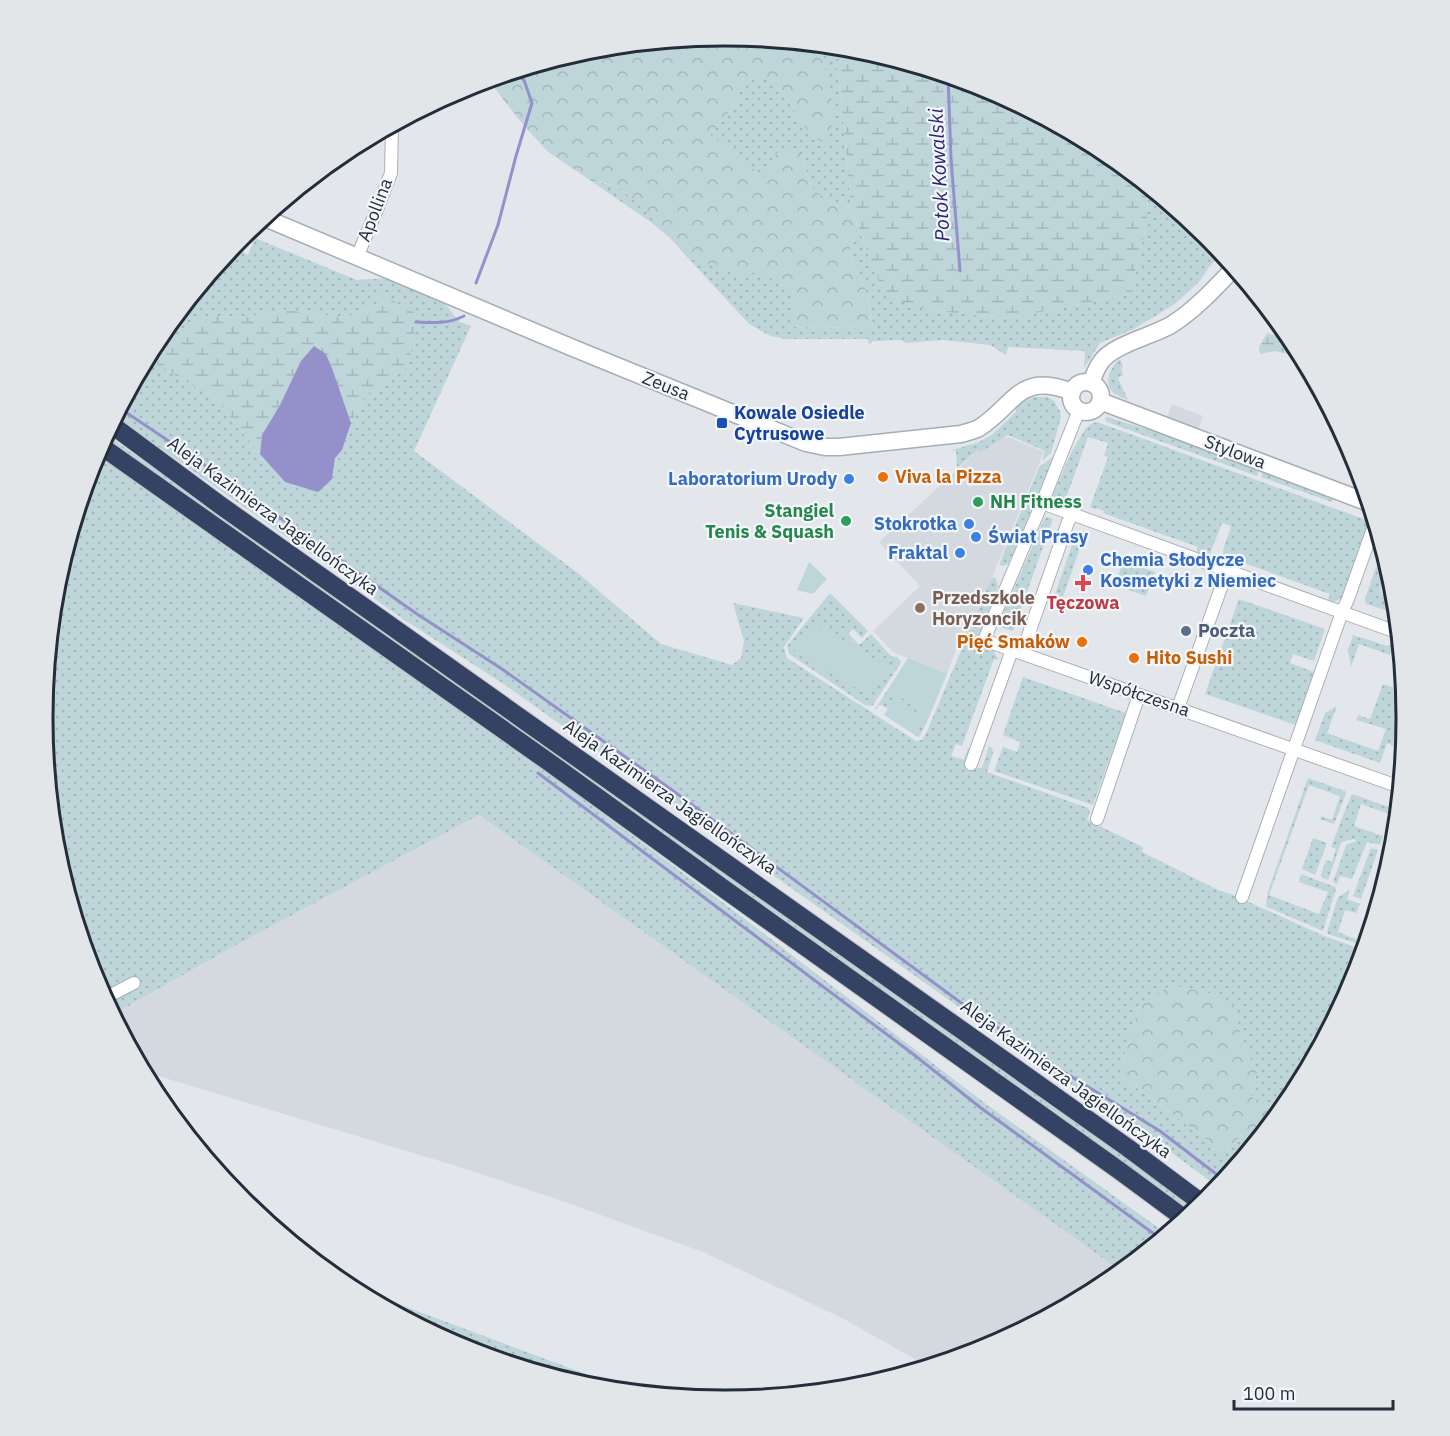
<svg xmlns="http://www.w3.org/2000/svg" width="1450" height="1436" font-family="'IBM Plex Sans',sans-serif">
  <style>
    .built { fill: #d4d9df }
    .grass { fill: url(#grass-dots); fill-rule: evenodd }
    .forest { fill: url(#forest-crowns) }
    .wetland { fill: url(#wetland-marsh) }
    .green { fill: #bed5da }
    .water { fill: #9491ca }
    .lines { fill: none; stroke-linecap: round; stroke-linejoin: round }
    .stream { stroke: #9491ca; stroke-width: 3 }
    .street-casing { stroke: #aaafb6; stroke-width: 14 }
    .secondary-casing { stroke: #a5aeb8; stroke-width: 19 }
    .highway-casing { stroke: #c2c4c8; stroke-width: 20 }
    .street { stroke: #fff; stroke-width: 12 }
    .secondary { stroke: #fff; stroke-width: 16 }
    .highway { stroke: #344263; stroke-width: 18 }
    .transit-dot { fill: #1a4fb4; stroke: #f3f6f8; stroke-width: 2 }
    .food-dot { fill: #e8710a; stroke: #f3f6f8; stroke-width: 2 }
    .shop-dot { fill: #3f7fe0; stroke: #f3f6f8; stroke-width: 2 }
    .leisure-dot { fill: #2e9e5b; stroke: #f3f6f8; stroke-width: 2 }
    .health-dot { fill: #e0444e; stroke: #f3f6f8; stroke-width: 2 }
    .education-dot { fill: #8d6e63; stroke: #f3f6f8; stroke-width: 2 }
    .service-dot { fill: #5c6f8a; stroke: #f3f6f8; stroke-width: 2 }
    .labels { text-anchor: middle; stroke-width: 4.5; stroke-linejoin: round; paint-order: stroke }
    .street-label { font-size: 18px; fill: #242d3a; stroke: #f3f6f8 }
    .transit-label { font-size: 18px; font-weight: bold; fill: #164399; stroke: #f3f6f8; text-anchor: start }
    .food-label { font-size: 18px; font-weight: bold; fill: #c56008; stroke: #f3f6f8; text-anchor: start }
    .shop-label { font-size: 18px; font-weight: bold; fill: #366cbe; stroke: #f3f6f8; text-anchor: end }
    .leisure-label { font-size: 18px; font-weight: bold; fill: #27864d; stroke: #f3f6f8; text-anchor: start }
    .education-label { font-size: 18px; font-weight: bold; fill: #785e54; stroke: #f3f6f8; text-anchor: start }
    .health-label { font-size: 18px; font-weight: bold; fill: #be3a42; stroke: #f3f6f8 }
    .service-label { font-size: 18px; font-weight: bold; fill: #4e5e75; stroke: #f3f6f8; text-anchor: start }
    .water-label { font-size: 20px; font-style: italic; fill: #2a2570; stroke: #f3f6f8 }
    .rim { fill: none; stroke: #242d3a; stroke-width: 3 }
  </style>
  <defs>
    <pattern id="grass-dots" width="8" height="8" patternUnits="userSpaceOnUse" patternTransform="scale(1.5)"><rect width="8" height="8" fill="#bed5da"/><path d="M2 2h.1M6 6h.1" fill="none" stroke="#a3b7bc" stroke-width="1.8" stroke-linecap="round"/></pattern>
    <pattern id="forest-crowns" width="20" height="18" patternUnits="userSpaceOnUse" patternTransform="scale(1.5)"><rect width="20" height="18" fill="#bed5da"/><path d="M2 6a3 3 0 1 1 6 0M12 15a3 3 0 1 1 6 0" fill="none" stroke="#a3b7bc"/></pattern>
    <pattern id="wetland-marsh" width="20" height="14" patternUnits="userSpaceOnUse" patternTransform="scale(1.5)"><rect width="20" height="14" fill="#bed5da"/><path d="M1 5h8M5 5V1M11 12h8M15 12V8" fill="none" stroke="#a3b7bc"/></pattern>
  </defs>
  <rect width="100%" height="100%" fill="#e3e7eb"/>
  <g class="built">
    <polygon points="1172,404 1203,416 1198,429 1167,417"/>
    <polygon points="1008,437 1044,452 968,635 963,631 947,674 893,652 873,631 920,586 879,542 985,444"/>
    <polygon points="479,815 1121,1271 1104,1285 986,1348 927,1366 844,1319 703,1252 554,1198 453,1165 145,1072 114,1014 238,944"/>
  </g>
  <g class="grass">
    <polygon points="817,45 834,47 842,107 851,207 833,205 812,188 807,174 803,155 773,156 771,165 764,179 710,135 737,101 743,79 769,79 789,102 810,135 829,80"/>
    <path d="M591,181c9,2 19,3 28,7 13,8 25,21 35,32l-2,3z"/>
    <polygon points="1148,187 1207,236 1222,253 1210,266 1199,282 1175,304 1134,329 1100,343 1084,368 1085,351 1008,347 1006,355 990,345 943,340 906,343 902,340 873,341 869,345 868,339 785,339 771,336 761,331 749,324 688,258 713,265 719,265 740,279 757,270 792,290 795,299 793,327 868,328 873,325 867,293 849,252 853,243 857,224 870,259 934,311 1011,318 1130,294 1147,223"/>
    <path d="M245,234l3,1 -7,16 7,4 7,-17 102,42 28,-2 60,26 15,18 11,4 -57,125 165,123 82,70 71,21 9,-7 3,-17 -11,-38 71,15 -20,29 3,11 129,83c7,0 8,-4 11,-10l47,-111 9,4 -7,18 19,7 -1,4 4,5 -1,2 -3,-1 -32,87 -6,-2 -5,12 13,4 4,-12h2l-5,16 13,4h4l7,-22 3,2 1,5 -6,19 101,36 2,3 -3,9 56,27 -1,5 76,38 13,4 93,42 40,14 -9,29 -26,49 -16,8 -10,41 -11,20 -14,17 -3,-4 -14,-5 -10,-9 6,-24 -13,-26 -11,-40h-94l-17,59v12l103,76 16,-18 12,10 -35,42 -73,-54 -103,-67 -537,-381 -99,-64 -290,-204 42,-78zM378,294l28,75 -28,17 -13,10 -14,27 -9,27 -7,7 -3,22 -47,3 -51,-59 -16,-23 -49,-28 13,-43 27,-13 39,1 39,-7 58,8 32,-13z"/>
    <path d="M1120,359l3,8 -2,1 2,7 -5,3 10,22c-5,-2 -10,-4 -14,-7 -12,-10 -3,-27 6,-34z"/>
    <polygon points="1034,397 1047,397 1054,401 1060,411 1061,417 1051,453 1042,461 1045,451 1008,435 981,452 978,450 957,468 956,451 950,451 979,442 993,434 1016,412 1016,406"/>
    <polygon points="1108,417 1145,429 1147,429 1239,463 1240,462 1261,466 1257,476 1107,422 1105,418"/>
    <path d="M1097,422l272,99 -27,76c-5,5 -8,5 -14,3l2,-6 -100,-36 -3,8c-10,-13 1,-26 4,-40l-9,-3 -12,31 -4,2 -10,-1 2,-8 -95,-34 1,-2 -8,-3 -2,1 -4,-2 18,-50 -4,-1 4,-13 -20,-6 -22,61 4,2 -5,4 -10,-3 -2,-7 19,-43 14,-23 5,-4z"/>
    <polygon points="107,435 683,843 1138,1166 1196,1209 1192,1213 1134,1170 104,440"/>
    <polygon points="97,453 540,767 749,922 982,1101 1167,1234 1121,1271 479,815 238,944 114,1014 95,979 56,851 43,718 56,585"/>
    <polygon points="1054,456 1009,563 1004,566 999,565 1039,467"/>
    <polygon points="1273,471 1335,495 1332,502 1261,477 1263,472 1271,475"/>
    <polygon points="1047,517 1053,519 1013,631 1000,627 999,624 1044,519"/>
    <polygon points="1073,542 1081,545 1062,600 1054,597"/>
    <polygon points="1123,561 1155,572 1146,596 1115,585"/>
    <polygon points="1376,567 1387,571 1380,591 1382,592 1381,594 1383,595 1383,597 1396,601 1397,614 1366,604 1365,599"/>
    <polygon points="993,577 996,579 998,586 986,617 977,613 991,579"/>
    <polygon points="830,593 868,631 862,638 853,629 848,633 859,645 871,634 890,655 898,658 901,661 900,664 873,705 870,706 865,705 789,654 787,646 790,642"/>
    <polygon points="1239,599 1325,629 1314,661 1293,654 1290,663 1314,672 1296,725 1205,694"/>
    <polygon points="1353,635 1388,646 1395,643 1395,645 1390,655 1359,644 1351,667 1348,650"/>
    <polygon points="1023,677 1126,713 1093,805 994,771 1003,747 1017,752 1020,742 1003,735"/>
    <polygon points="1403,678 1406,723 1395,756 1393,756 1395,747 1387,743 1380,763 1315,740 1325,713 1337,706 1327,733 1378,751 1386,729 1356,720 1358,715 1370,719 1383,684 1398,689"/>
    <polygon points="888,689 930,715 920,736 918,737 915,735 924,719 894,699 888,709 882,705 879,705 876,710 875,709"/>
    <polygon points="1308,778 1345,791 1346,794 1334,824 1320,819 1321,816 1332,820 1340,796 1309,785 1269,895 1319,914 1328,892 1299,882 1301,874 1335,887 1336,889 1323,931 1267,907 1266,905 1268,891"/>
    <polygon points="1352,794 1398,810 1397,817 1361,804 1354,826 1383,836 1380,845 1367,842 1352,879 1340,876 1337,884 1333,882 1346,845 1356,841 1355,839 1344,841 1341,843 1328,880 1321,877 1321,875 1326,860 1332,862 1336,849 1331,847 1351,795"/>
    <polygon points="1313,838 1327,843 1315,875 1302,869"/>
    <polygon points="1371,848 1378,850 1361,899 1353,896"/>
    <polygon points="1350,890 1347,899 1360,904 1356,913 1345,910 1338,932 1366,943 1365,946 1328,934 1327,932 1338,897"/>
    <polygon points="345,1284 615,1385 627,1390 592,1387 499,1359 452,1342"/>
  </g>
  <g class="forest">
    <polygon points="725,36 817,45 829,80 835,118 825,144 810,135 789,102 769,79 743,79 737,101 710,135 764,178 771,165 773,156 785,147 791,148 803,155 807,174 812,188 833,205 851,207 857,224 853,243 849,252 867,293 873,326 869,328 793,327 790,320 795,299 792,290 757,271 740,279 719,265 713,265 688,258 670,238 652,223 654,220 637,203 619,188 605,183 591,181 547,151 521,122 492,85 487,81 592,49"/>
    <polygon points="1171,985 1214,994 1233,1006 1244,1046 1257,1072 1251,1096 1261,1105 1275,1110 1278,1114 1253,1145 1241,1135 1225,1153 1122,1077 1122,1065 1139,1006"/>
  </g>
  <g class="wetland">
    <polygon points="834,47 858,49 986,88 1104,151 1148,187 1147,223 1130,294 1011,318 934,311 886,297 870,259 851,207 842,107"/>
    <polygon points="378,293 417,314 412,349 406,369 378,386 365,396 351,423 332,368 326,354 280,405 262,435 260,454 234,423 218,400 169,372 157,364 162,345 182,329 209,316 248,317 287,310 345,318 377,305"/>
    <polygon points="1267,333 1293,341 1300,353 1294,355 1275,351 1260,354 1259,347"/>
  </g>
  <g class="green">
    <polygon points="809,562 827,579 813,594 797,590"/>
    <polygon points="812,622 888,667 870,696 794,652"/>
    <polygon points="908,658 947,674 930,715 888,689"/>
    <polygon points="894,699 925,718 915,735 884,715"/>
  </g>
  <polygon class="water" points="314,346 326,354 332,368 351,423 342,450 335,458 332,479 318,492 285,482 260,454 262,435 280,405 301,361"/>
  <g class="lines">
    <g class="stream">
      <polyline points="948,76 951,159 960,271"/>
      <polyline points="476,283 498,225 516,156 532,103 524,80 513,73"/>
      <path d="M416,322c17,1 32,2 48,-6"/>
      <polyline points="121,409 215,472 417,614 502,669 672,790 960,1002 1059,1069 1160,1131 1224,1180"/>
      <polyline points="538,773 913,1054 981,1108 1161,1239"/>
    </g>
    <defs>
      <g id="street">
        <polyline points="357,257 376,212 391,173 392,127"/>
        <polyline points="1079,410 1042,503 984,640 1400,787"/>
        <polyline points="1042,503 1399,633"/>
        <polyline points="1022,653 1068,522 1072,515"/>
        <polyline points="1178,708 1227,571"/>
        <polyline points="971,764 1012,650"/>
        <polyline points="1097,819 1139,695"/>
        <polyline points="1242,897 1342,612 1348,599 1375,523"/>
        <polyline points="105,998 134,983"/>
      </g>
      <g id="secondary">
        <path d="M265,218l308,130 233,95 19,4h14l122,-13c6,-2 12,-3 18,-6 36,-23 40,-57 93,-36"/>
        <circle cx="1086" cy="397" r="15"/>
        <path d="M1091,383c3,-7 5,-15 10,-21 11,-17 51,-26 70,-37 24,-15 44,-37 63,-57"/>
        <polyline points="1100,401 1369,503"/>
      </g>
      <g id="highway">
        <polyline points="112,425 220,505 946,1019 1128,1148 1203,1204"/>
        <polyline points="101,446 546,760 727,891 1120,1171 1185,1219"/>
      </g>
    </defs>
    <use href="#street" class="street-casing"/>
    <use href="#secondary" class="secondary-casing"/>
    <use href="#highway" class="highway-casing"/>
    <use href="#street" class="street"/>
    <use href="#secondary" class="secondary"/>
    <use href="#highway" class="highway"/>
  </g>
  <rect class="transit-dot" x="716" y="417" width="12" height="12" rx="3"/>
  <g class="food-dot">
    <circle cx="883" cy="477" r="6"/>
    <circle cx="1082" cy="642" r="6"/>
    <circle cx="1134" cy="658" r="6"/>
  </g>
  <g class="shop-dot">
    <circle cx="849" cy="479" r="6"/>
    <circle cx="969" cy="524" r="6"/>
    <circle cx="976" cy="537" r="6"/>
    <circle cx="960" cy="553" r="6"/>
    <circle cx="1088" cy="570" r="6"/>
  </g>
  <g class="leisure-dot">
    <circle cx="978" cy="502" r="6"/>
    <circle cx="846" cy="521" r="6"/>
  </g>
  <path class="health-dot" d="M1080 574h6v6h6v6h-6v6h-6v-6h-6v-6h6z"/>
  <circle class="education-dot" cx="920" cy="608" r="6"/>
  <circle class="service-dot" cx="1186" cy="631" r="6"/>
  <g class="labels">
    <g class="street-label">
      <text transform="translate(375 210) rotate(-69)" y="6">Apollina</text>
      <text transform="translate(666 386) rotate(22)" y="6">Zeusa</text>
      <text transform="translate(1235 452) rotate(21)" y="6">Stylowa</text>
      <text transform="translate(273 516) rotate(36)" y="6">Aleja Kazimierza Jagiellończyka</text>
      <text transform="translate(1139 694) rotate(19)" y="6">Współczesna</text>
      <text transform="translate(670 797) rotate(35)" y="6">Aleja Kazimierza Jagiellończyka</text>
      <text transform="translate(1066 1079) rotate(36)" y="6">Aleja Kazimierza Jagiellończyka</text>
    </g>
    <g class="transit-label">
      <text x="734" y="419">Kowale Osiedle<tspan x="734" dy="21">Cytrusowe</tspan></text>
    </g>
    <g class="food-label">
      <text x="895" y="483">Viva la Pizza</text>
      <text x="1070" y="648" text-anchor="end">Pięć Smaków</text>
      <text x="1146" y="664">Hito Sushi</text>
    </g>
    <g class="shop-label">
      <text x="837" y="485">Laboratorium Urody</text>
      <text x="957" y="530">Stokrotka</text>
      <text x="988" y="543" text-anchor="start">Świat Prasy</text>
      <text x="948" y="559">Fraktal</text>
      <text x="1100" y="566" text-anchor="start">Chemia Słodycze<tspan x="1100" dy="21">Kosmetyki z Niemiec</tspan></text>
    </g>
    <g class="leisure-label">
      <text x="990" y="508">NH Fitness</text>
      <text x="834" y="517" text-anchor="end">Stangiel<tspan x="834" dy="21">Tenis &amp; Squash</tspan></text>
    </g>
    <g class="education-label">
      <text x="932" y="604">Przedszkole<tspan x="932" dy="21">Horyzoncik</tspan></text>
    </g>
    <g class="health-label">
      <text x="1083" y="609">Tęczowa</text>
    </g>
    <g class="service-label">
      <text x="1198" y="637">Poczta</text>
    </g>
    <g class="water-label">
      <text transform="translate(939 175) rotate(-93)" y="7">Potok Kowalski</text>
    </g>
  </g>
  <path d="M0 0H1450V1436H0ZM724 46H725A671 671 0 0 1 1396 717V719A671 671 0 0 1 725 1390H724A671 671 0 0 1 53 719V717A671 671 0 0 1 724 46Z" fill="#e2e6e9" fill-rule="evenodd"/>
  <path class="rim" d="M724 46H725A671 671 0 0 1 1396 717V719A671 671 0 0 1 725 1390H724A671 671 0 0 1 53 719V717A671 671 0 0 1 724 46Z"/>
  <path d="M1234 1400v9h159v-9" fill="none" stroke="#242d3a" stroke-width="3"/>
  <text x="1243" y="1400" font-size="18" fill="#242d3a" stroke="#f3f6f8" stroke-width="4.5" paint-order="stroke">100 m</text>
</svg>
